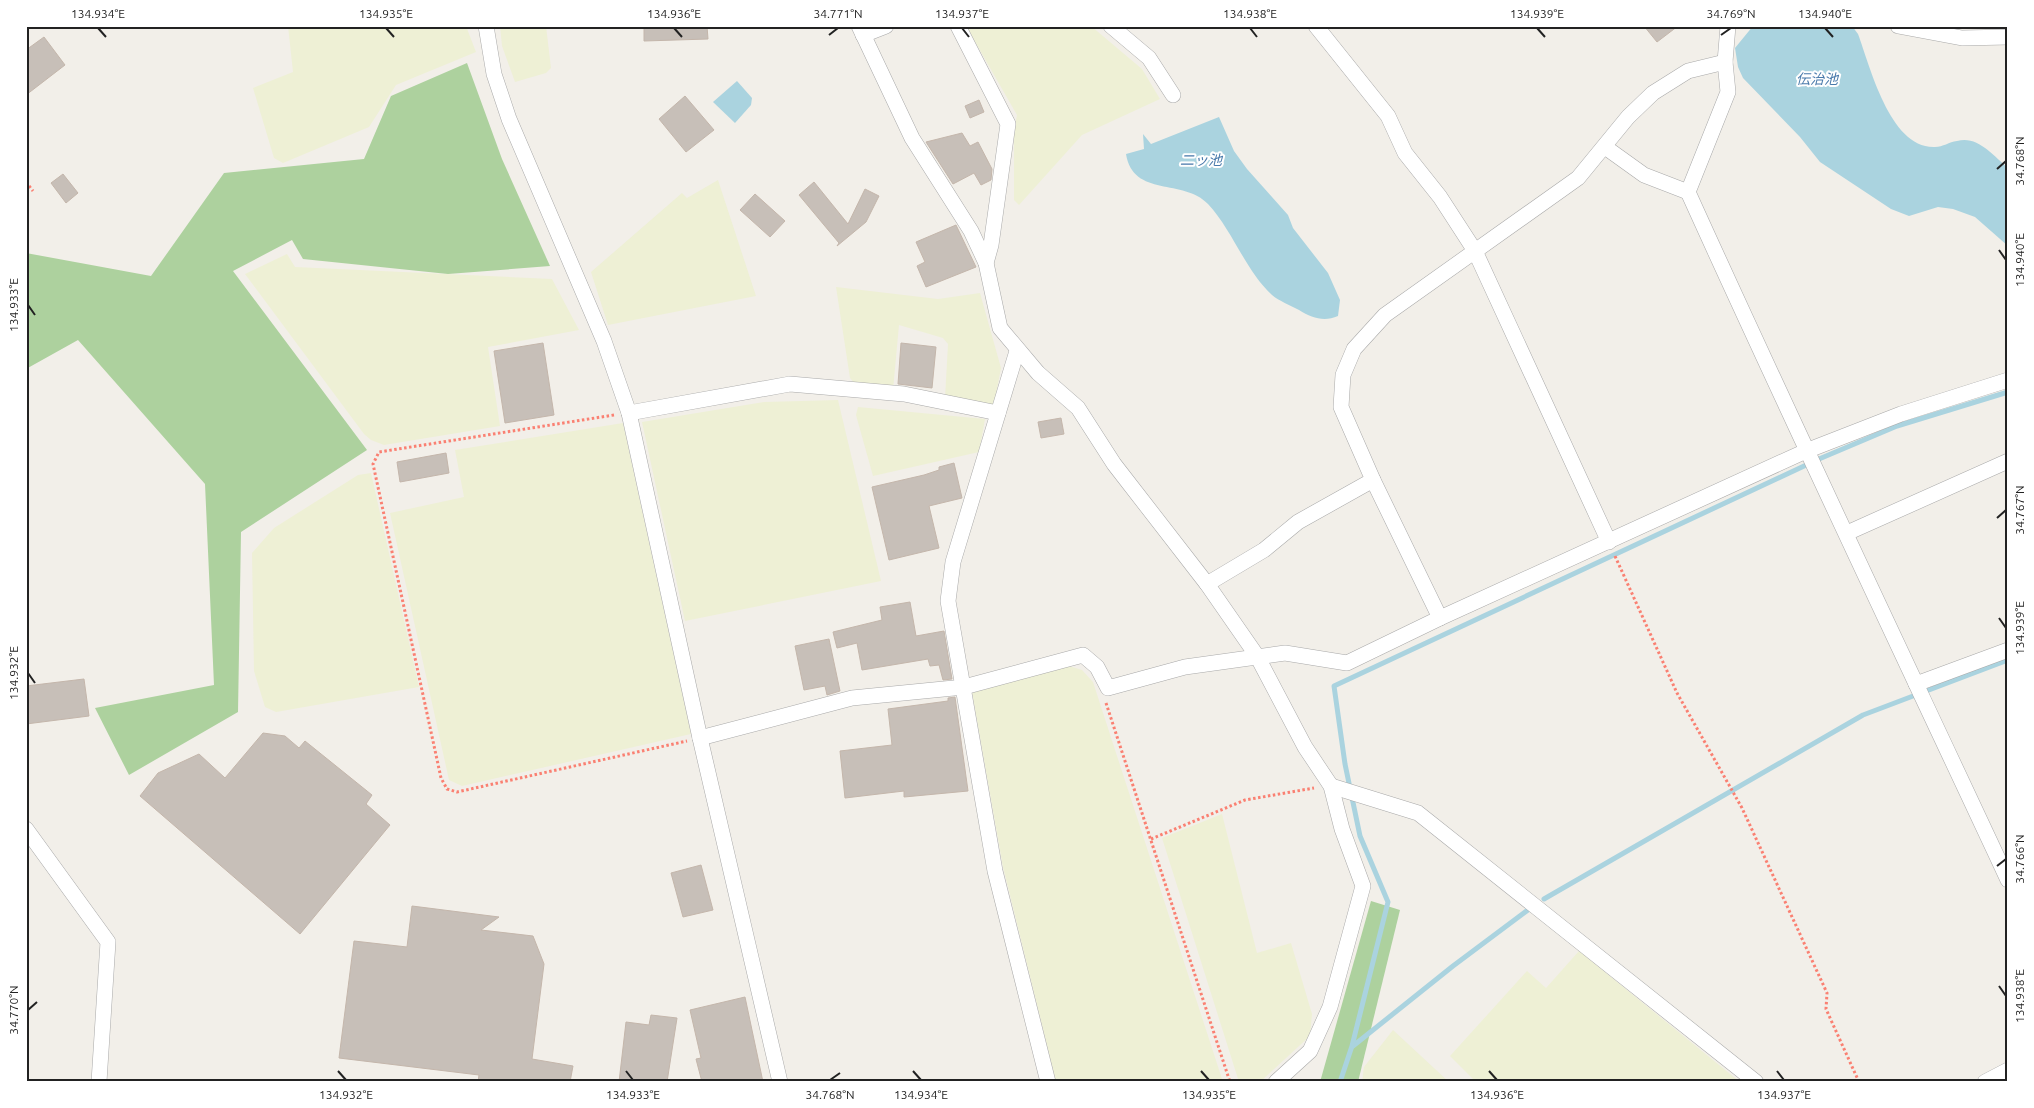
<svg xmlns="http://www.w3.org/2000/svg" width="2034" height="1108" font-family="Ubuntu,'Noto Sans JP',sans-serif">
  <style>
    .farmland { fill: #eef0d5 }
    .forest { fill: #add19e }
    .water { fill: #aad3df }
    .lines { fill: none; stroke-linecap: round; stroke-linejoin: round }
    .stream { stroke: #aad3df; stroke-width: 5 }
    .building { fill: #c7bfb8; stroke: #c4b6ab }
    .minor-casing { stroke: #a9a9a9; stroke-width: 16 }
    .path { stroke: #fa8072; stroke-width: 3; stroke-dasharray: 2.5 2.5; stroke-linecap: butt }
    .minor { stroke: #fff; stroke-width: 15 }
    .ticks { fill: none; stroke: #222; stroke-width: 2 }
    .labels { text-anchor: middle; stroke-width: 4; stroke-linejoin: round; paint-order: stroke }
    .water-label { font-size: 14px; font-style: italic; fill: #4a7aab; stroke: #fff }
    .neatline { fill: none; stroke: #222; stroke-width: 2 }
    .ticks-label { font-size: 12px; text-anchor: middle; fill: #222 }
  </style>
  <rect width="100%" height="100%" fill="#f2efe9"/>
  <g class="farmland">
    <polygon points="288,26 466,26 476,52 396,85 369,127 283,163 274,158 253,88 293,72"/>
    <polygon points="500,26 546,26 551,68 546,73 515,82 502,46"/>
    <polygon points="966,26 1091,26 1142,69 1160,99 1082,135 1019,205 1014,200 1014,130 1017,115"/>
    <polygon points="718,180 756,296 608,325 591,272 682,193 687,198"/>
    <polygon points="287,254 295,267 552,279 579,330 488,347 500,426 384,445 371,440 364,434 245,274"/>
    <polygon points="836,287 938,299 980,293 1001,368 994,405 945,398 948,344 943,338 899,325 893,390 855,384 850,378"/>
    <polygon points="838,400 881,581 685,621 642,422 764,402"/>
    <polygon points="858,407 985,419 979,452 873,476 856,415"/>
    <polygon points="623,423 691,734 462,786 449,780 390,513 464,497 455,450"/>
    <polygon points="371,473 419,687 276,712 265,707 254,671 252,553 274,528 358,475"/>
    <polygon points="1069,666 1082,670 1093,682 1223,1082 1056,1082 1003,867 972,692"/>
    <polygon points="1222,814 1257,953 1291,943 1312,1014 1310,1036 1260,1082 1239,1082 1162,838"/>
    <polygon points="1579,951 1740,1082 1476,1082 1450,1056 1527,971 1546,988"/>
    <polygon points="1393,1030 1449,1082 1362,1082 1364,1067"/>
  </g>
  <g class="forest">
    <polygon points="467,63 502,159 550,266 448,274 303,259 292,240 233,271 367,450 241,532 238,712 129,775 95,708 214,685 205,484 78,340 26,369 26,253 151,276 224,173 364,159 391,96"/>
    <polygon points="1371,901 1400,910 1358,1082 1320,1082"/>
  </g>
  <g class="water">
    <path d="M1753,26h99l6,8c12,32 32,115 77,113 8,0 14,-5 22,-6 20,-6 36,14 51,27v78l-33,-29 -22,-8 -15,-2 -29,9 -18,-7 -71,-47 -20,-25 -57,-59 -5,-11 -3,-19z"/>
    <polygon points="737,81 752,98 751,105 735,123 713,102"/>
    <path d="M1219,117l15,34 13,18 41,46 5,13 35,45 12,27 -2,16c-14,6 -26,2 -39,-6 -9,-5 -20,-9 -27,-15 -27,-25 -39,-64 -64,-91 -24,-26 -75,-6 -82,-50l18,-5 -1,-15 8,10z"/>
  </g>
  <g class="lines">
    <g class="stream">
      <polyline points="1544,899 1863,715 2008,660"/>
      <polyline points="1353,1046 1453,966 1528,910"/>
      <polyline points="1340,1082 1352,1046 1388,902 1360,836 1345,764 1334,686 1819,459 1897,426 2008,392"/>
    </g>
  </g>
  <g class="building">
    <polygon points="644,26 707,26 708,39 644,41"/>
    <polygon points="1644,26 1678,26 1657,42"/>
    <polygon points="44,37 65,65 26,95 26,50"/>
    <polygon points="685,96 714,130 686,152 659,119"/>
    <polygon points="979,100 984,112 970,118 965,106"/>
    <polygon points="962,133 970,146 978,142 992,169 991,180 981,185 974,173 953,184 926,142"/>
    <polygon points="63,174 78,193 66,203 51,183"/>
    <polygon points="814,182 848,224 865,189 879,196 866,222 837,246 839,243 799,195"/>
    <polygon points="755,194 785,221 770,237 740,210"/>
    <polygon points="956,225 976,267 926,287 917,266 925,262 916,242"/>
    <polygon points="543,343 554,415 505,423 494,351"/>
    <polygon points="901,343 936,347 932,388 898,384"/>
    <polygon points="1061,418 1064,434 1041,438 1038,422"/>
    <polygon points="446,453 449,473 400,482 397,462"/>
    <polygon points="954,463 962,498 929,506 939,548 889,560 872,487 924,475 939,470 939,467"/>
    <polygon points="910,602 916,636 944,631 952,679 943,680 939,665 930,666 928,659 862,670 857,643 837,648 833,632 882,620 880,607"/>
    <polygon points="829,639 840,691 827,695 825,686 804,690 795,646"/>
    <polygon points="84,679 89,716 26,724 26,686"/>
    <polygon points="955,697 968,791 904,797 904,791 845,798 840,751 892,745 888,709 948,701 948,698"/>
    <polygon points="263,733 285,736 299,748 305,741 372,795 366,804 390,825 300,934 140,796 158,773 199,754 225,778"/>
    <polygon points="701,865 713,910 683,917 671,873"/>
    <polygon points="412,906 499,917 481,930 533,936 544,964 532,1059 573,1066 570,1082 478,1082 479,1075 339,1058 354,941 407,947"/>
    <polygon points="745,997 763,1082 702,1082 696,1059 701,1058 690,1010"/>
    <polygon points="651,1015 677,1018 667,1082 619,1082 626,1022 649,1025"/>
  </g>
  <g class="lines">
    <defs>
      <g id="minor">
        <polyline points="486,26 494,74 509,119 604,341 629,413 700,738 780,1082"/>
        <polyline points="859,26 912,138 971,231 986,263 1000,328 1038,373 1078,408 1114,464 1207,584 1257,656 1305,747 1331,786 1342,829 1363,886 1330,1007 1310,1051 1276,1082"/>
        <polyline points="958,26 1008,124 991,245 986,263"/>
        <polyline points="1111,26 1149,58 1173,95"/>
        <polyline points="1316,26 1388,116 1405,153 1440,197 1475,251 1609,542"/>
        <path d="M1728,26l-3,36 3,30 -40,100c104,230 213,459 320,688"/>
        <polyline points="1898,26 1962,38 2008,37"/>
        <polyline points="863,35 886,26"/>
        <polyline points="1605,147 1644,175 1688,192"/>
        <polyline points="1017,351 953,562 948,601 995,871 1048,1082"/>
        <polyline points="629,413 790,384 904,394 998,413"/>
        <polyline points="1373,480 1440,618"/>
        <polyline points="1847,533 2008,461"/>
        <polyline points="1207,584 1264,550 1298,522 1373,480 1341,407 1343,375 1354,349 1385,315 1578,178 1628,117 1653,93 1688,71 1725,62"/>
        <polyline points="1916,684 2008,650"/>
        <polyline points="700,738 852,698 964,687 1083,655 1097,667 1108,688 1185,667 1285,653 1347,663 1440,618 1806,451 1901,414 2008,380"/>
        <polyline points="1331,786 1418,813 1756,1082"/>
        <polyline points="26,829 108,942 99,1082"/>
        <polyline points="1985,1082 2008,1070"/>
      </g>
    </defs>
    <use href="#minor" class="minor-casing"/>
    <g class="path">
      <polyline points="26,182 33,191"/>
      <polyline points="614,415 379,452 373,464 441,778 447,789 457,792 687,741"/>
      <polyline points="1615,556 1677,693 1742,808 1827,993 1826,1009 1859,1082"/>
      <polyline points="1106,703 1230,1082"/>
      <polyline points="1151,839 1245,800 1314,788"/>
    </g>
    <use href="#minor" class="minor"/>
  </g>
  <path class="ticks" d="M98,28l8,9M386,28l8,9M674,28l8,9M962,28l7,9M1250,28l7,9M1537,28l8,9M1825,28l8,9M829,35l9,-7M1721,35l10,-7M1997,169l9,-8M1999,250l7,10M28,305l7,10M1997,518l9,-8M1999,618l7,10M28,673l7,10M1997,866l9,-7M1999,986l7,10M28,1010l9,-8M338,1071l8,9M626,1071l7,9M913,1071l8,9M1201,1071l8,9M1489,1071l8,9M1777,1071l7,9M830,1080l10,-7"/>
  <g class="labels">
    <g class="water-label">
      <text x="1817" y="84">伝治池</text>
      <text x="1201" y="165">二ッ池</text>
    </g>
  </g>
  <rect width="2034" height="1108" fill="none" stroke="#ffffff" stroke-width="55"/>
  <rect x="28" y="28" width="1978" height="1052" class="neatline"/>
  <g class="ticks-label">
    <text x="98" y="18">134.934°E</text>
    <text x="386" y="18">134.935°E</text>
    <text x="674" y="18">134.936°E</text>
    <text x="838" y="18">34.771°N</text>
    <text x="962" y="18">134.937°E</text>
    <text x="1250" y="18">134.938°E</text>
    <text x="1537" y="18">134.939°E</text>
    <text x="1731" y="18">34.769°N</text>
    <text x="1825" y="18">134.940°E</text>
    <text transform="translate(2020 161) rotate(-90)" y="4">34.768°N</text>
    <text transform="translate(2020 260) rotate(-90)" y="4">134.940°E</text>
    <text transform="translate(14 305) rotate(-90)" y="4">134.933°E</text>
    <text transform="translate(2020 510) rotate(-90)" y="4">34.767°N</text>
    <text transform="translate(2020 628) rotate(-90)" y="4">134.939°E</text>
    <text transform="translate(14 673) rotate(-90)" y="4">134.932°E</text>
    <text transform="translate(2020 859) rotate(-90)" y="4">34.766°N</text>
    <text transform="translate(2020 996) rotate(-90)" y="4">134.938°E</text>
    <text transform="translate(14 1010) rotate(-90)" y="4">34.770°N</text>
    <text x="346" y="1099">134.932°E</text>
    <text x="633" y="1099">134.933°E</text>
    <text x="830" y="1099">34.768°N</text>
    <text x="921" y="1099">134.934°E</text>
    <text x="1209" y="1099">134.935°E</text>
    <text x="1497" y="1099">134.936°E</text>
    <text x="1784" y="1099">134.937°E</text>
  </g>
</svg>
